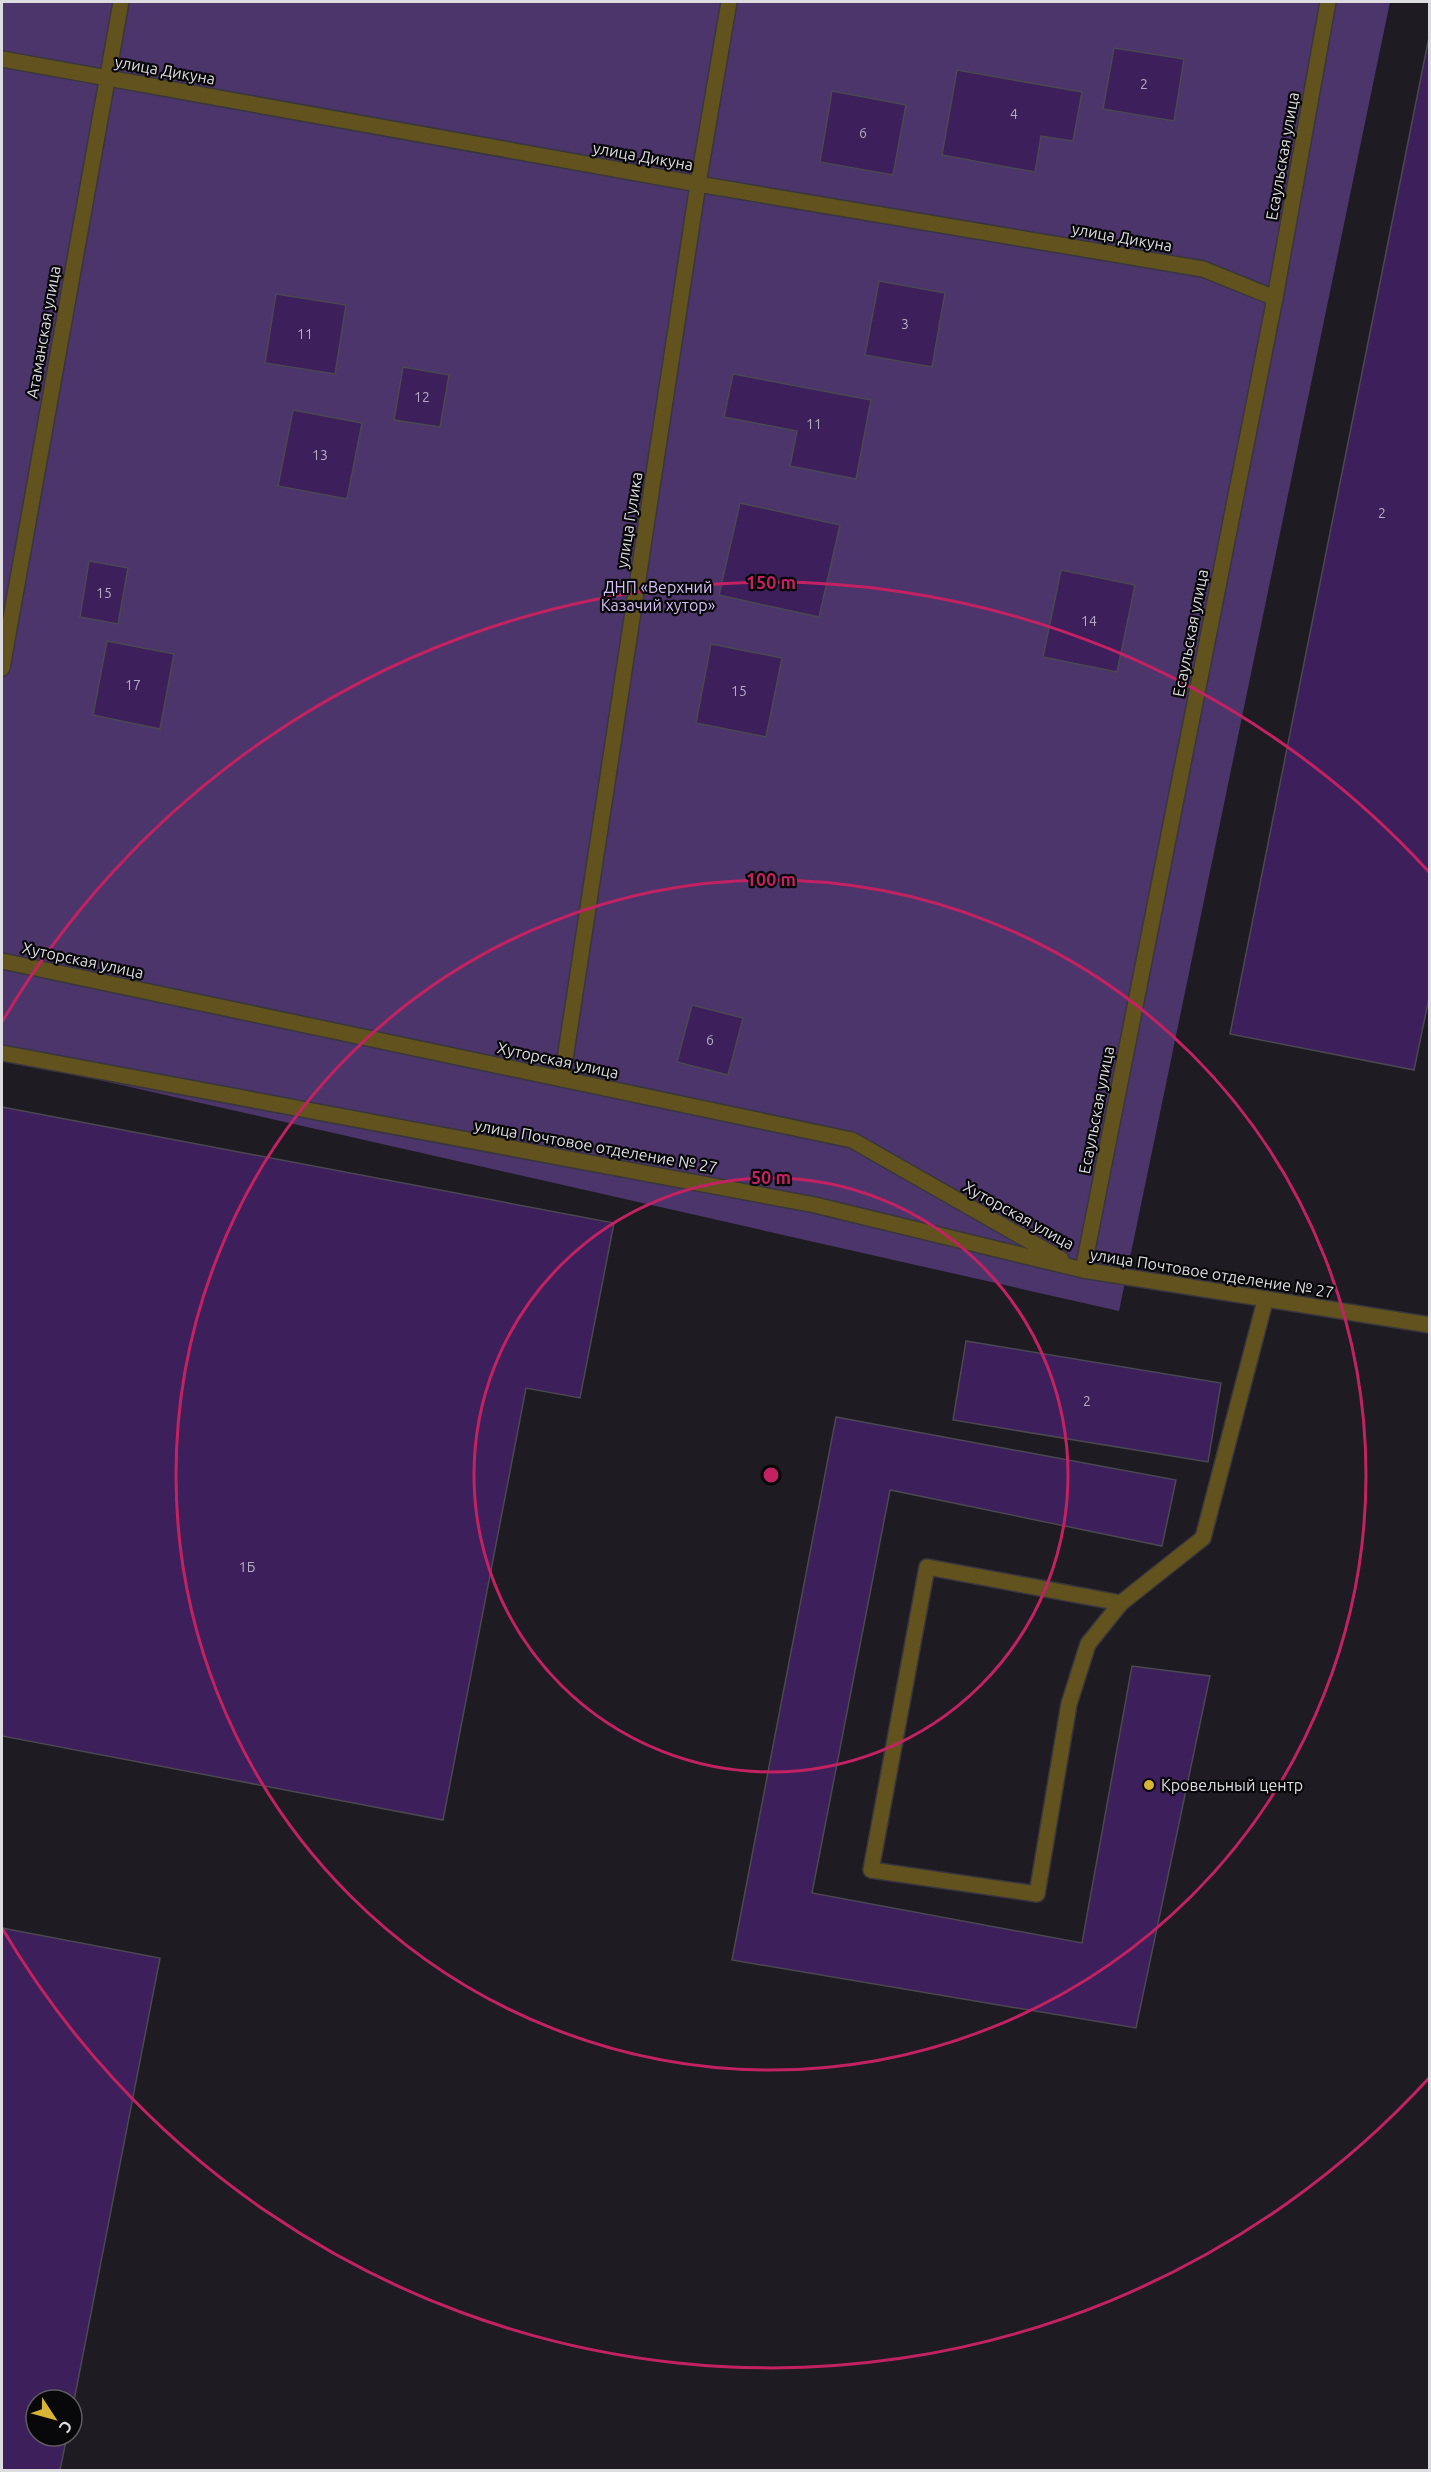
<svg xmlns="http://www.w3.org/2000/svg" width="1431" height="2472" font-family="Ubuntu,sans-serif">
  <style>
    .green { fill: #4c356a }
    .building { fill: #3c1f5b; stroke: #4b4851; stroke-width: 1.5 }
    .lines { fill: none; stroke-linecap: round; stroke-linejoin: round }
    .minor-casing { stroke: #39363d; stroke-width: 18 }
    .minor { stroke: #62531e; stroke-width: 15 }
    .ring { fill: none; stroke: #c32262; stroke-width: 3 }
    .poi-dot { fill: #d7b434; stroke: #080709; stroke-width: 2 }
    .labels { text-anchor: middle; stroke-width: 4.5; stroke-linejoin: round; paint-order: stroke }
    .number-label { font-size: 14px; fill: #b5adc0 }
    .street-label { font-size: 16px; fill: #dddce1; stroke: #080709 }
    .park-label { font-size: 16px; fill: #d5bff7; stroke: #080709 }
    .poi-label { font-size: 16px; fill: #dddce1; stroke: #080709; text-anchor: start }
    .centre { fill: #c32262; stroke: #080709; stroke-width: 3 }
    .ring-label { font-size: 18px; text-anchor: middle; font-weight: bold; fill: #c32262; stroke: #080709; stroke-width: 4.5; stroke-linejoin: round; paint-order: stroke }
  </style>
  <rect width="100%" height="100%" fill="#1e1b22"/>
  <polygon class="green" points="2,2 1390,2 1119,1311 2,1058"/>
  <g class="building">
    <polygon points="1430,32 1430,993 1414,1070 1230,1034"/>
    <polygon points="1114,48 1184,59 1174,121 1103,109"/>
    <polygon points="957,70 1082,92 1073,141 1041,136 1035,172 942,155"/>
    <polygon points="832,91 906,105 893,175 820,162"/>
    <polygon points="879,281 945,293 932,367 865,355"/>
    <polygon points="276,294 346,305 335,374 265,363"/>
    <polygon points="403,367 449,375 440,427 394,420"/>
    <polygon points="733,374 871,400 856,479 790,466 797,431 724,417"/>
    <polygon points="293,410 362,423 347,499 278,486"/>
    <polygon points="740,503 840,525 819,617 719,595"/>
    <polygon points="89,561 128,568 118,624 80,617"/>
    <polygon points="1061,570 1135,585 1117,672 1043,657"/>
    <polygon points="107,641 174,654 160,729 93,715"/>
    <polygon points="711,644 782,658 766,737 696,723"/>
    <polygon points="692,1005 743,1018 728,1075 677,1062"/>
    <polygon points="2,1107 614,1223 580,1398 526,1388 443,1820 2,1736"/>
    <polygon points="966,1341 1221,1383 1208,1462 953,1420"/>
    <polygon points="836,1417 1176,1480 1162,1546 890,1490 812,1893 1082,1943 1132,1666 1210,1676 1136,2028 732,1960"/>
    <polygon points="2,1928 160,1958 72,2411 72,2400 36,2400 36,2436 67,2436 60,2470 2,2470"/>
  </g>
  <g class="lines">
    <defs>
      <g id="minor">
        <polyline points="2,59 698,184 1203,269 1275,298"/>
        <polyline points="2,668 121,2"/>
        <polyline points="2,961 852,1140 1061,1259"/>
        <polyline points="2,1053 815,1205 1083,1270 1430,1325"/>
        <polyline points="562,1079 698,184 729,2"/>
        <polyline points="1083,1270 1275,298 1328,2"/>
        <polyline points="1121,1603 927,1567 871,1870 1037,1894 1069,1704 1088,1644 1121,1603 1203,1538 1265,1301"/>
      </g>
    </defs>
    <use href="#minor" class="minor-casing"/>
    <use href="#minor" class="minor"/>
  </g>
  <g class="ring">
    <circle cx="771" cy="1475" r="297"/>
    <circle cx="771" cy="1475" r="595"/>
    <path d="M1429 2078A892 892 0 0 1 2 1928M2 1022A892 892 0 0 1 1429 872"/>
  </g>
  <circle class="poi-dot" cx="1149" cy="1785" r="6"/>
  <g class="labels">
    <g class="number-label">
      <text x="1144" y="89">2</text>
      <text x="1014" y="119">4</text>
      <text x="863" y="138">6</text>
      <text x="905" y="329">3</text>
      <text x="305" y="339">11</text>
      <text x="422" y="402">12</text>
      <text x="814" y="429">11</text>
      <text x="320" y="460">13</text>
      <text x="1382" y="518">2</text>
      <text x="104" y="598">15</text>
      <text x="1089" y="626">14</text>
      <text x="133" y="690">17</text>
      <text x="739" y="696">15</text>
      <text x="710" y="1045">6</text>
      <text x="1087" y="1406">2</text>
      <text x="247" y="1572">1Б</text>
    </g>
    <g class="street-label">
      <text transform="translate(165 70) rotate(10)" y="6">улица Дикуна</text>
      <text transform="translate(643 156) rotate(10)" y="6">улица Дикуна</text>
      <text transform="translate(1282 156) rotate(-80)" y="6">Есаульская улица</text>
      <text transform="translate(1122 237) rotate(10)" y="6">улица Дикуна</text>
      <text transform="translate(43 332) rotate(-80)" y="6">Атаманская улица</text>
      <text transform="translate(629 520) rotate(-81)" y="6">улица Гулика</text>
      <text transform="translate(1190 633) rotate(-79)" y="6">Есаульская улица</text>
      <text transform="translate(83 960) rotate(12)" y="6">Хуторская улица</text>
      <text transform="translate(558 1060) rotate(12)" y="6">Хуторская улица</text>
      <text transform="translate(1096 1110) rotate(-79)" y="6">Есаульская улица</text>
      <text transform="translate(596 1146) rotate(10)" y="6">улица Почтовое отделение № 27</text>
      <text transform="translate(1019 1215) rotate(29)" y="6">Хуторская улица</text>
      <text transform="translate(1212 1273) rotate(9)" y="6">улица Почтовое отделение № 27</text>
    </g>
    <g class="park-label">
      <text x="658" y="593">ДНП «Верхний<tspan x="658" dy="18">Казачий хутор»</tspan></text>
    </g>
    <g class="poi-label">
      <text x="1161" y="1791">Кровельный центр</text>
    </g>
  </g>
  <circle cx="771" cy="1475" r="9" class="centre"/>
  <g class="ring-label">
    <text x="771" y="589">150 m</text>
    <text x="771" y="886">100 m</text>
    <text x="771" y="1184">50 m</text>
  </g>
  <rect width="1431" height="2472" fill="none" stroke="#dddce1" stroke-width="6"/>
  <g transform="translate(54 2418) rotate(126)"><circle r="28" fill="#080709" stroke="#5d5c5f" stroke-width="1.5"/>
  <path d="M0-4.5L10 22L0 15L-10 22Z" fill="#d7b434"/>
  <text y="-9" font-size="16" font-weight="bold" text-anchor="middle" fill="#dddce1">С</text>
  </g>
</svg>
